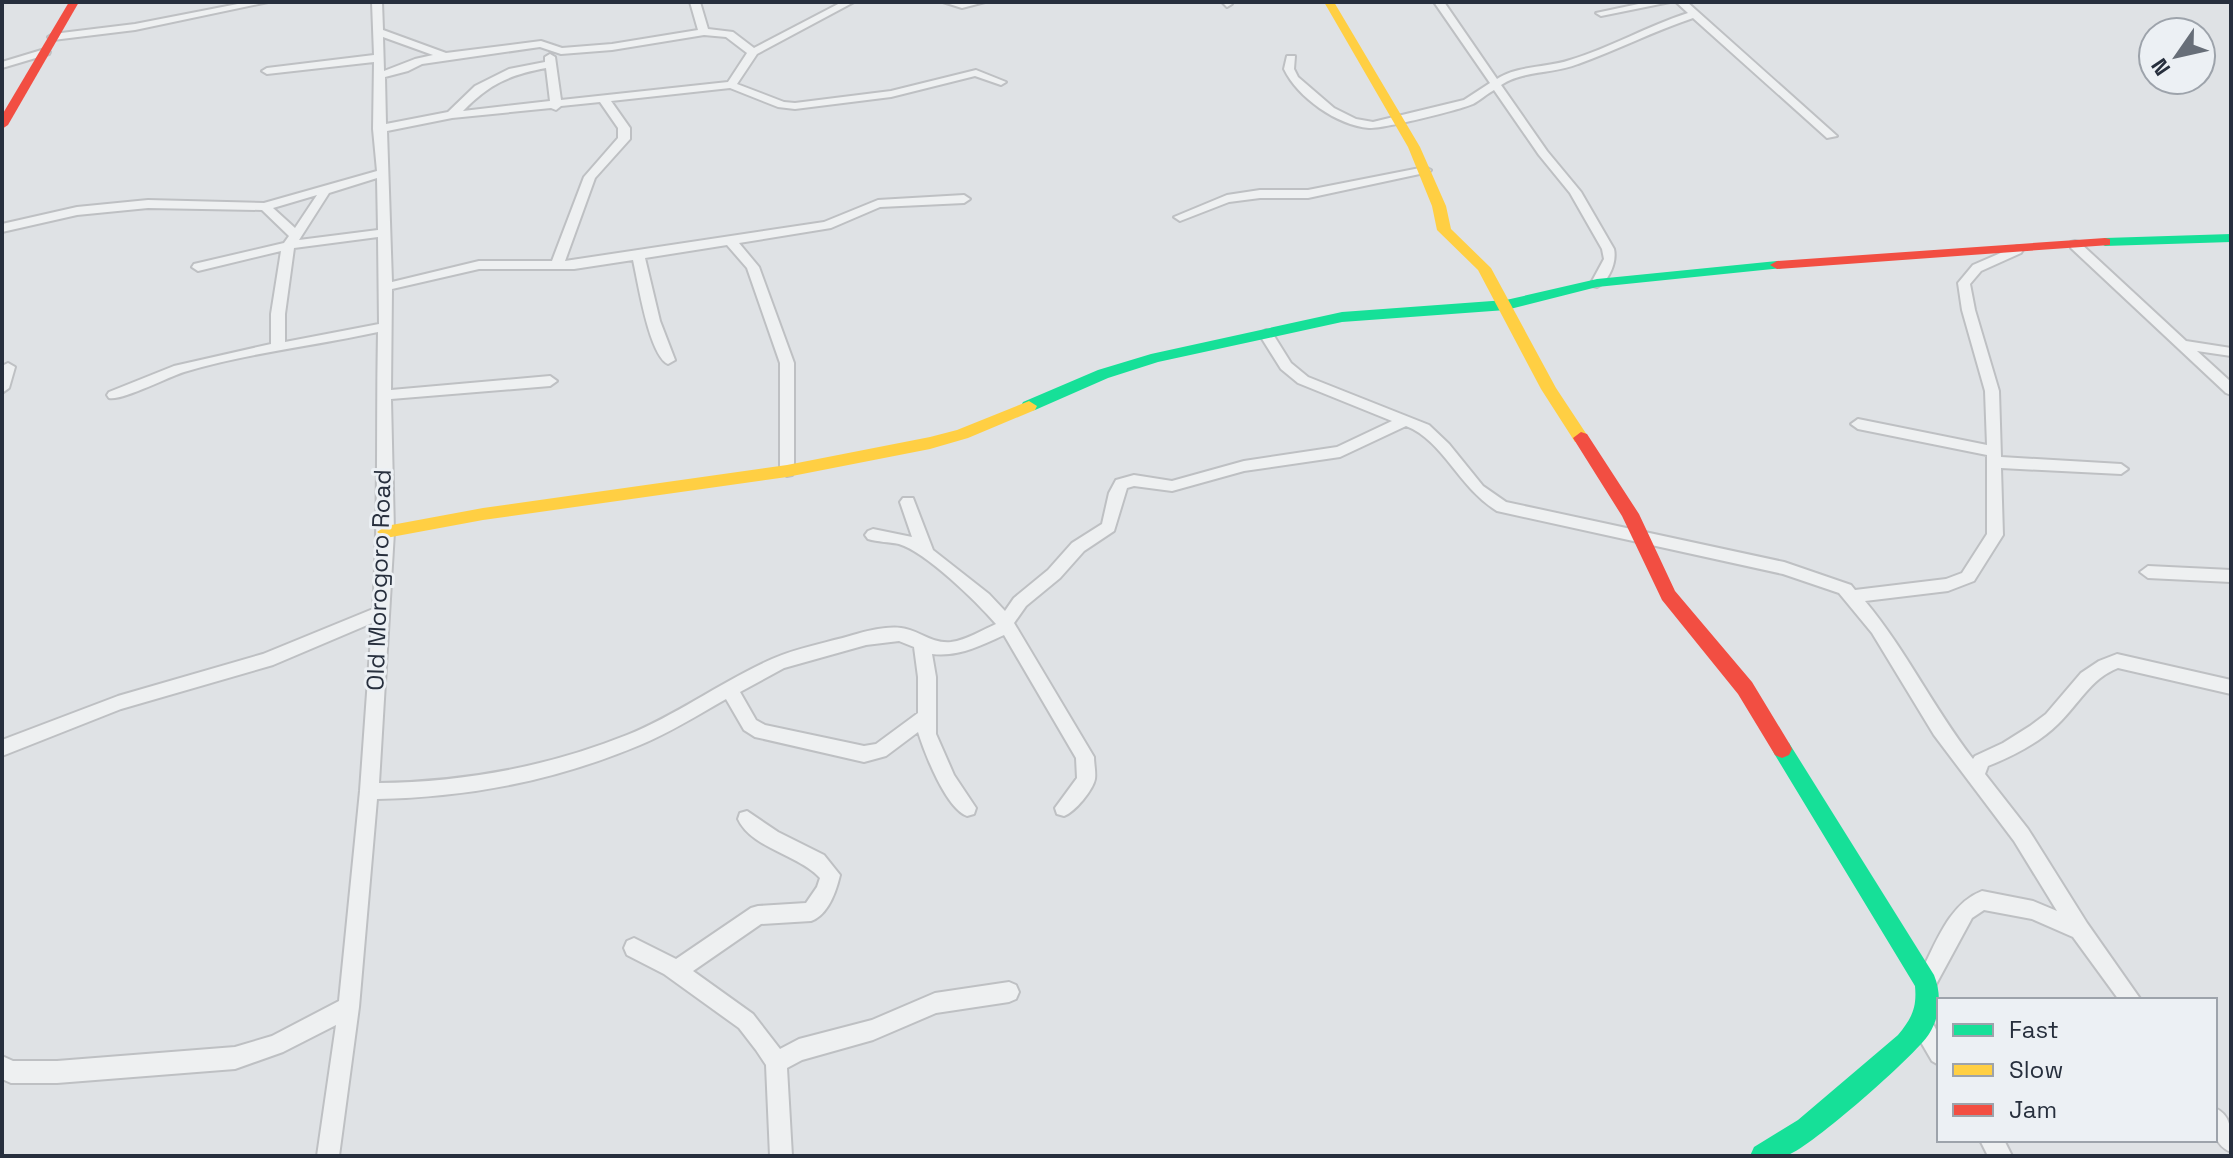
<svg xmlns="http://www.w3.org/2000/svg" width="2233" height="1158" font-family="'Space Grotesk',sans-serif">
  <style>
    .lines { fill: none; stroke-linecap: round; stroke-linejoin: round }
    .street-casing { stroke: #bec0c3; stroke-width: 4 }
    .street { fill: #eef0f1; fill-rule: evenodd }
    .fast { fill: #16e098; fill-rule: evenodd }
    .slow { fill: #ffcf43; fill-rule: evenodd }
    .jam { fill: #f24e42; fill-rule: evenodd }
    .labels { text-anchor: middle; stroke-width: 6; stroke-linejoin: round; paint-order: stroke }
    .street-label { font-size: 24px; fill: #272f3d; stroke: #ecf0f4 }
  </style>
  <rect width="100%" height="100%" fill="#dfe2e5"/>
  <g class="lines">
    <defs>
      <g id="street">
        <polygon points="248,2 268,2 135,30 53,40 48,37 53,34 135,24"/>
        <path d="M372,2h10l1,28 63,23 95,-12 21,7 50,-4 86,-14 -8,-28h10l8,27 25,3 21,16 88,-46h12l-97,52 -20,30 47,18 11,1 96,-12 85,-21 30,12 -5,3 -26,-9 -84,21 -96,12 -17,-2 -48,-19 -119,13 19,27v11l-35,39 -30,83 259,-39 54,-22 86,-5 6,4 -6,4 -84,4 -49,21 -92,15 20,24 35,96v108l-2,4 -5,1 -7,-5v-108l-33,-95 -20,-23 -82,13 15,63 15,39 -7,4c-19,-9 -30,-82 -35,-104l-59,9h-95l-87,20 -1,101 159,-14 7,5 -7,5 -159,13 3,133 -15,251c85,-1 168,-16 248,-48 50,-20 95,-54 145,-76 24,-11 54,-16 81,-24 14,-4 33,-9 48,-7 18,2 30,16 50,14 16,-2 31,-12 45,-18 -19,-22 -70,-72 -97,-80 -10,-2 -21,-2 -31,-5l-3,-4 3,-4 5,-2 39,8 -12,-35 3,-4h10l20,52 56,44 16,17 9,-13 34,-28 24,-27 30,-19 7,-31 7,-13 18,-5 38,6 72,-20 93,-14 55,-26 -94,-38 -17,-14 -22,-35 7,-4 5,1 20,32 17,14 121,48 20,19 34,42 23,16 278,60 67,23 4,5 91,-11 16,-6 25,-39v-79l-129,-26 -7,-5 7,-5 129,26 -2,-54 -23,-81 -4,-27 15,-18 44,-19 6,4 -2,3 -40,18 -11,13 5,26 24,81 2,66 120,7 7,5 -7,5 -120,-6 2,67 -29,46 -26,10 -83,10c41,49 69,108 108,158l2,-3 28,-13 27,-17 16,-12 35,-41 18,-12 18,-7 114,26v14l-113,-26c-28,11 -39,36 -60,56 -19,19 -45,32 -70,42l-3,8 43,55 59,94 54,77h-22l-46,-63 -41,-18 -48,-9 -12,8 -39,72 -7,3 -7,-3 -3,-7 3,-7c16,-30 29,-72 63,-85l51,10 24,10 -43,-70 -80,-106 -62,-102 -33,-40 -56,-19 -286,-63c-39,-24 -53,-70 -91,-85l-66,31 -96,14 -72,20 -38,-5 -7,2 -13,43 -30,20 -24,27 -34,28 -12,17 80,134c0,7 2,15 1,22 -2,11 -20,33 -31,37l-7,-2 -2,-6 22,-30 -1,-20 -72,-123c-25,11 -45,22 -72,19l4,23v57l18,41 22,33 -2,6 -7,2c-21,-8 -42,-62 -49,-84l-32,24 -22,6 -109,-25 -11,-7 -18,-31c-28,16 -57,34 -86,46 -86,36 -170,52 -263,54l-18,208 -20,149h-22l19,-131 -53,27 -48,17 -178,14h-46l-9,-4v-23l11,5h44l178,-14 37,-11 67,-35 21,-210 12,-168 -99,42 -152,44 -119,47v-16l116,-44 145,-42 110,-45c6,-92 3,-184 5,-277 -64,14 -131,21 -194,40 -16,5 -62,29 -75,26l-2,-3 2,-3 65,-26 97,-22v-30l10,-63 -83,20 -6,-4 2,-3 90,-21 5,-7 -27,-26 -114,-2 -71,7 -75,17v-8l75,-17 71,-7 116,3 113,-32 -4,-42 1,-67 -107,12 -5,-3 5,-3 107,-13zM704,35l22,2 21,16 -19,29 -167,18 -6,-43 -5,-3 -5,3v5l-36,7 -34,17 -27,26 -62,12 -1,-47 23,-6 14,-7 118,-17 21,7 51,-4zM383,37l50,18 -18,4 -31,12zM546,68l4,33 -87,10c26,-27 46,-36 83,-43zM600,102l18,26v10l-34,39 -32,84h-73l-87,21 -5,-151 65,-13 99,-10 5,2 5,-4zM377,178l1,52 -79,10 30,-47zM317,195l-22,33 -22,-20zM378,237l1,87 -94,18v-28l9,-66zM899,641l15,6 4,30v36l-42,31 -12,2 -99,-21 -9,-5 -16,-28 44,-24 82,-23z"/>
        <polygon points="943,2 985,2 962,8"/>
        <polygon points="1222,2 1232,2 1232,4 1227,7"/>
        <path d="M1434,2h10l53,77c21,-14 50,-11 73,-19 40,-12 77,-34 118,-47l-12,-11h11l150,134 -10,2 -134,-120c-39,13 -76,32 -115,46 -24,10 -54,6 -77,21l46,66 34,41 33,57c3,13 -5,32 -17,38l-5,-1 -1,-3 13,-24 -2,-10 -32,-56 -31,-38 -45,-65c-7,4 -14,10 -21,14 -14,6 -90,25 -104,24 -32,-3 -71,-30 -85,-59l3,-13h8l-1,13 4,8 36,31 22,11 17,3 91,-22 26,-17z"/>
        <polygon points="1648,2 1670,2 1601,16 1596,13"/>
        <polygon points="45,49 50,52 49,54 2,68 2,62"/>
        <polygon points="1425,167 1431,170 1429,172 1308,198 1260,198 1229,202 1180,221 1174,217 1227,195 1260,190 1308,190"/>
        <polygon points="2075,241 2079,242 2186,341 2231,348 2231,356 2197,351 2231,382 2231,395 2226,393 2071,248 2071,242"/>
        <polygon points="8,363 15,367 9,388 2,393 2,366"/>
        <polygon points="2148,566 2231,570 2231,582 2148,578 2140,572"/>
        <path d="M747,811l31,21 46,23 16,20c-4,17 -12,40 -29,46l-50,3 -68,47 60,43 27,35 19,-10 73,-19 63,-27 74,-11 7,3 3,7 -3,7 -7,3 -73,11 -63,27 -71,20 -15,8 5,88h-22l-4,-91 -10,-15 -17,-22 -75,-54 -37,-19 -3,-7 3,-7 7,-3 42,21 75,-51 7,-2 48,-3 11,-16 3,-9c-21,-23 -69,-30 -82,-59l2,-6z"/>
        <path d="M1921,1015c21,8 18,31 18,50l-7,-4 -21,-36 3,-7z"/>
        <path d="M2215,1108c18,8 16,26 16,44 -20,-8 -16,-26 -16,-44z"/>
        <polygon points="1980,1140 2004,1140 2012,1156 1988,1156"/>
      </g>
    </defs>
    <use href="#street" class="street-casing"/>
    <use href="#street" class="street"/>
    <g class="fast">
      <polygon points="2231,234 2231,242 2105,246 2098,242 2105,238"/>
      <polygon points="1777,261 1784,265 1782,268 1597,287 1506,310 1342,322 1158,362 1108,378 1035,410 1029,411 1021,406 1023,402 1098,370 1151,354 1342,312 1506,300 1597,279"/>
      <path d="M1782,740l7,3 145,232c8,19 6,42 -5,59 -14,22 -118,113 -141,121 -11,3 -27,1 -38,1l4,-9 44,-27 100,-85c14,-17 19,-27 17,-49l-140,-231 -3,-6 3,-6z"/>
    </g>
    <g class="slow">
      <polygon points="1324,2 1334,2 1420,147 1446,206 1451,229 1491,268 1556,388 1589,438 1587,442 1575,442 1541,389 1478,270 1437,230 1432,206 1408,147"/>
      <polygon points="1029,401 1037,406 1035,410 968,438 930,449 787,477 483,520 386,538 377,532 386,526 483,508 787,465 930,437 957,430"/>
    </g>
    <g class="jam">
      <polygon points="69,2 79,2 8,125 2,129 2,115"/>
      <polygon points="2105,238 2110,239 2110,245 1777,269 1770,265 1777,261"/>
      <polygon points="1581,432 1587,434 1639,514 1675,591 1752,682 1789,743 1792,749 1789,755 1782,758 1775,755 1738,694 1662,600 1622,516 1573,438"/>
    </g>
  </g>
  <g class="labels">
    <g class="street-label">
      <text transform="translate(379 580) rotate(-88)" y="8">Old Morogoro Road</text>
    </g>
  </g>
  <rect width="2233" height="1158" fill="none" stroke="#272f3d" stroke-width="8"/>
  <rect x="1937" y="998" width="280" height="144" fill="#ecf0f4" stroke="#9da3ab" stroke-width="2"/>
  <rect x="1953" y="1024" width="40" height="12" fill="#16e098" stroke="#9da3ab" stroke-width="2"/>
  <text x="2009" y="1038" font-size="24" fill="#272f3d">Fast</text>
  <rect x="1953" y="1064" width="40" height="12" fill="#ffcf43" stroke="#9da3ab" stroke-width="2"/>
  <text x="2009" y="1078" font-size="24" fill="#272f3d">Slow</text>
  <rect x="1953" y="1104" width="40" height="12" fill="#f24e42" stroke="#9da3ab" stroke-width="2"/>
  <text x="2009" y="1118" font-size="24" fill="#272f3d">Jam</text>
  <g transform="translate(2177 56) rotate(236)"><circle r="38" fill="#ecf0f4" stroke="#9da3ab" stroke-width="2"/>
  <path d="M0-6L14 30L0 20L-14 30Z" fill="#676e78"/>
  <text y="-12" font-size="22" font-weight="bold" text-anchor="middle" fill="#272f3d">N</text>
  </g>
</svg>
